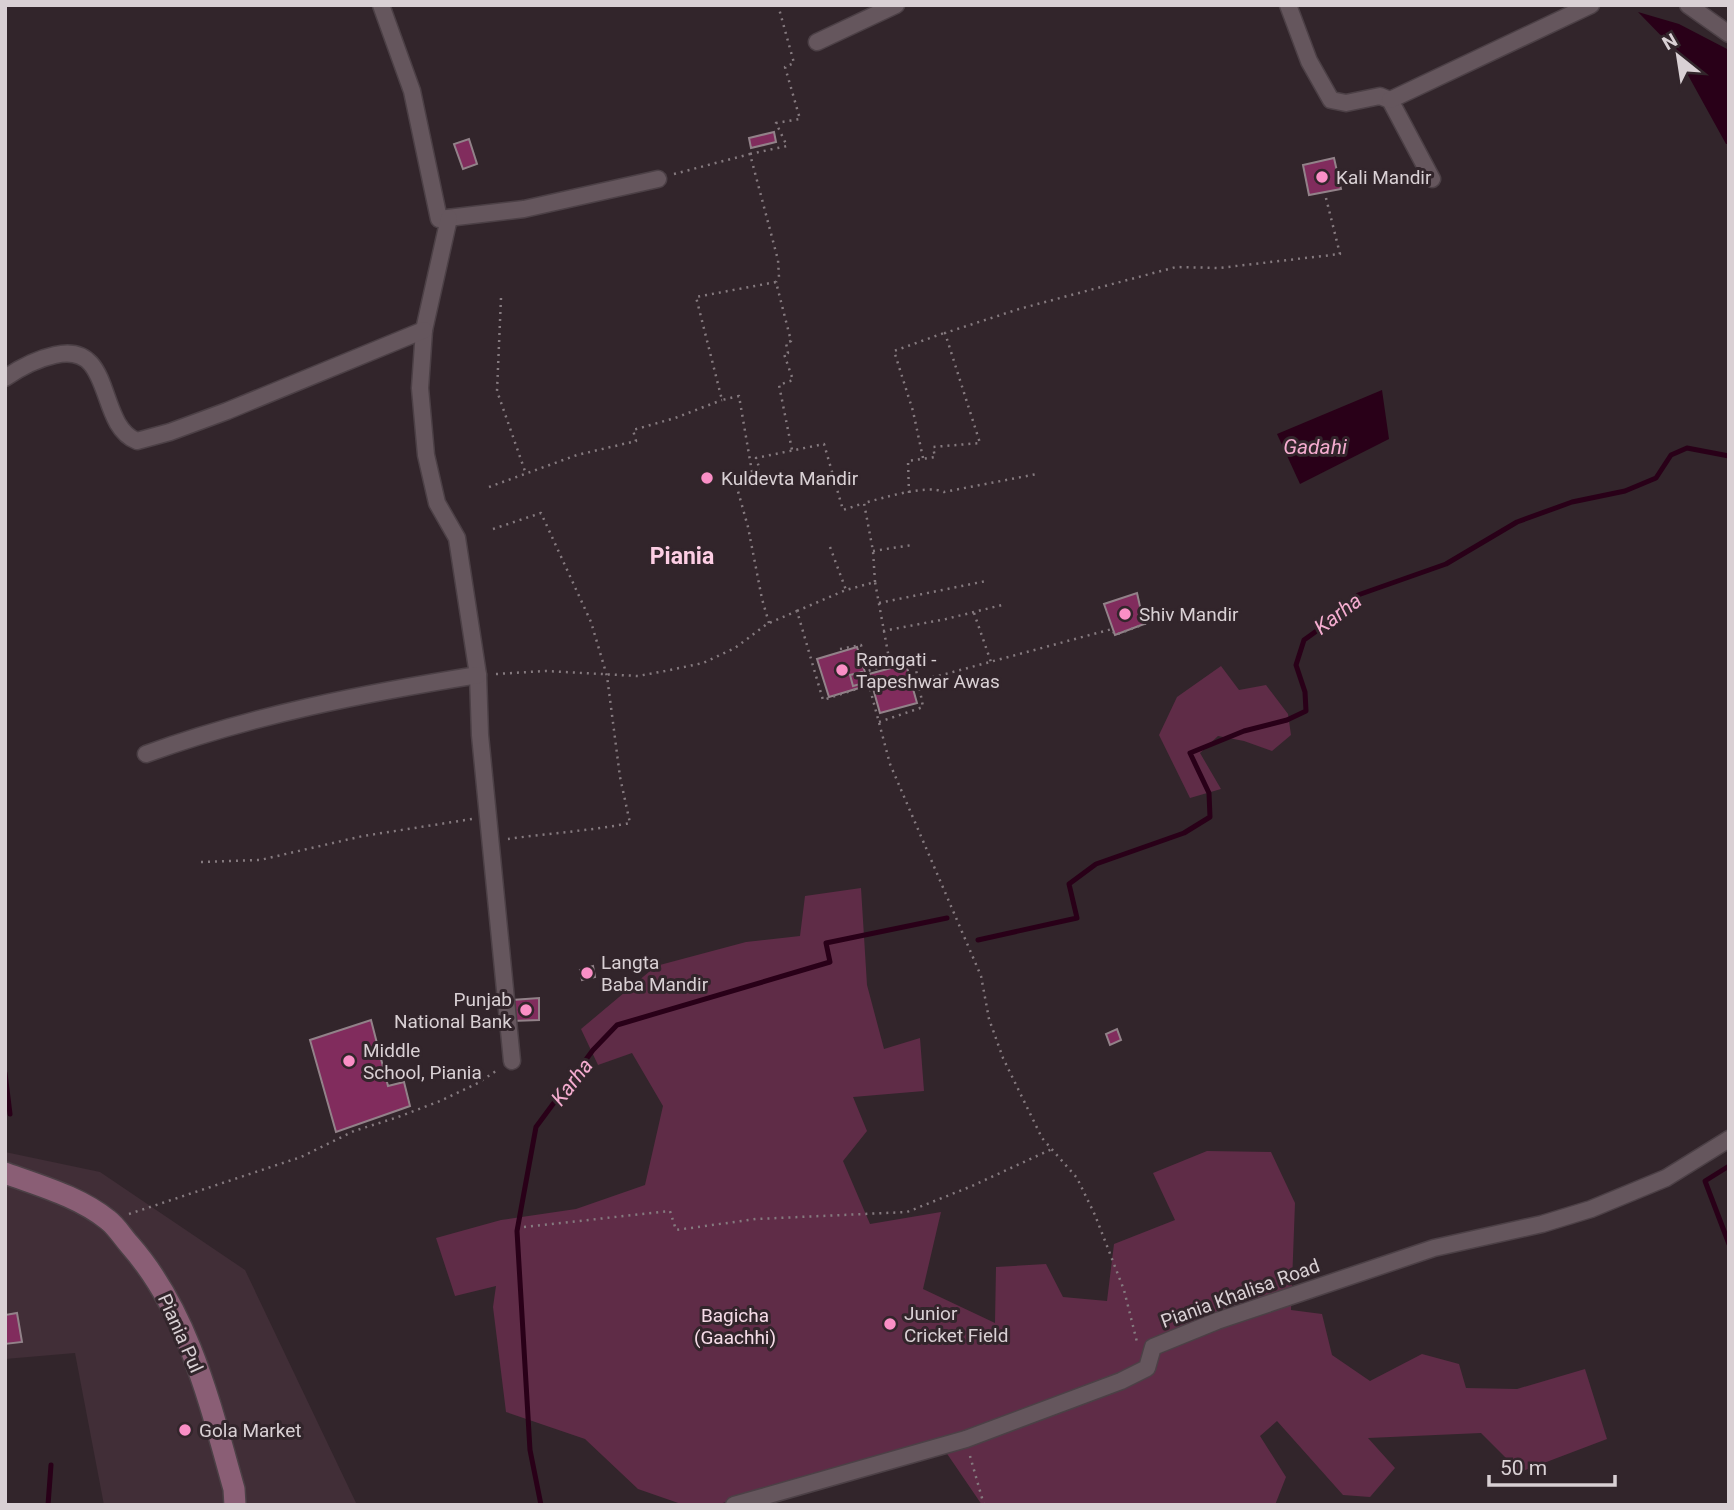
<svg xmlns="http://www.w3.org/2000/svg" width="1734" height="1510" font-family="Roboto,sans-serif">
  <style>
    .built { fill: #412e37 }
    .green { fill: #5f2c47 }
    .water { fill: #290018 }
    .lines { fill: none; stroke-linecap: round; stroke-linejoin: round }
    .stream { stroke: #290018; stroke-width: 5 }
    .building { fill: #812c5d; stroke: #928289; stroke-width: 2 }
    .street-casing { stroke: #4c4046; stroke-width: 19 }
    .secondary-casing { stroke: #4c4046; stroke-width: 24 }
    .path { stroke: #857a7f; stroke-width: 2.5; stroke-dasharray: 2 5; stroke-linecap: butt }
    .street { stroke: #65565d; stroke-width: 16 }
    .secondary { stroke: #8a5e75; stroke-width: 21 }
    .poi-dot { fill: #fa8fc6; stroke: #32252b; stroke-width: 2.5 }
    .labels { text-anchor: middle; stroke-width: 6; stroke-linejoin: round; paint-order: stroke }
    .poi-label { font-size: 19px; fill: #d9d0d4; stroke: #32252b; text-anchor: start }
    .street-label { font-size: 19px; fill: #d9d0d4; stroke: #32252b }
    .park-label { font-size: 19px; fill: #f6dce8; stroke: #32252b }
    .water-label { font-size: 21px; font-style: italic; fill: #f4accf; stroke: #32252b }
    .quarter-label { font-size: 23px; font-weight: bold; fill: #fdcee4; stroke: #32252b }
  </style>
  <rect width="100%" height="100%" fill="#32252b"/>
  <polygon class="built" points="5,1152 100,1172 245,1270 357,1505 104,1505 75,1353 5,1359"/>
  <g class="green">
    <polygon points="1221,666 1239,690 1266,685 1288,714 1291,735 1272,751 1244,741 1218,736 1200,753 1221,789 1190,798 1159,735 1177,697"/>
    <polygon points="861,888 867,985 884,1049 920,1038 924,1091 853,1097 867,1131 843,1161 870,1224 941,1212 923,1289 995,1323 996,1267 1046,1264 1063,1297 1107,1301 1114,1244 1175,1220 1153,1173 1207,1151 1271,1152 1295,1203 1291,1310 1322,1314 1332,1355 1370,1381 1422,1354 1459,1364 1466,1388 1517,1389 1585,1369 1607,1439 1520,1472 1481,1433 1368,1438 1395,1468 1370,1497 1343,1495 1277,1421 1260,1436 1286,1477 1275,1505 982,1505 937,1439 716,1505 684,1505 638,1489 585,1439 506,1412 493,1307 496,1286 455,1296 436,1238 501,1220 576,1209 645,1185 663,1106 632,1053 598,1065 581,1029 656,966 746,942 800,936 805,896"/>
  </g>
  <g class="water">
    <polygon points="1638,12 1679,24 1729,50 1729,144 1726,144 1673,48"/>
    <polygon points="1382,390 1389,439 1300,484 1277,434"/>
  </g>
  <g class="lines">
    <g class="stream">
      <polyline points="978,940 1077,918 1069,884 1096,864 1184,833 1210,817 1209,793 1190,753 1244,731 1287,720 1306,711 1305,692 1296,665 1304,640 1336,617 1358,595 1446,564 1517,522 1572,502 1625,491 1656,478 1671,455 1687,448 1729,456"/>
      <polyline points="5,1073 10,1114"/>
      <polyline points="1729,1166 1705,1181 1729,1244"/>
      <polyline points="48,1505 51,1465"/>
      <polyline points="541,1505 530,1450 517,1231 536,1127 593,1050 617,1025 830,962 826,943 947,918"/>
    </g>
  </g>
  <g class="building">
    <polygon points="774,132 776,142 751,148 749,138"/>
    <polygon points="469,139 477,164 463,169 454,144"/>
    <polygon points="1334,158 1341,189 1309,195 1303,165"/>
    <polygon points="1137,593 1144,624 1115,635 1104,604"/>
    <polygon points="857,647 869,685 829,697 817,659"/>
    <polygon points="906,664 917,703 880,713 869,674"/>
    <polygon points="862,672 868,682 853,686 850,675"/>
    <polygon points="593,966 595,977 582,980 580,970"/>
    <polygon points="539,998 539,1020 512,1021 512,1000"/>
    <polygon points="371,1020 388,1086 404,1082 410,1106 336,1132 310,1040"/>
    <polygon points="1117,1029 1121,1040 1110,1045 1106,1034"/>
    <polygon points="17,1313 22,1342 5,1344 5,1315"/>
  </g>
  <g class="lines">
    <defs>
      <g id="street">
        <polyline points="381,5 412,91 439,219 524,209 658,179"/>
        <polyline points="1288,5 1309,61 1331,100 1346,103 1380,96 1390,100 1432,179"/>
        <polyline points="1688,5 1729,34"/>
        <polyline points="817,42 896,5"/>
        <polyline points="1390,100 1591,5"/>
        <polyline points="449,218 424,330 420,388 426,455 437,503 457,538 478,675 480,735 512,1061"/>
        <path d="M5,378c16,-11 31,-19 50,-23 60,-14 41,70 82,86l33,-9 57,-21 197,-81"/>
        <path d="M146,754c107,-39 220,-61 332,-79"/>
        <polyline points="734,1505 966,1439 1121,1381 1147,1368 1153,1347 1217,1321 1434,1248 1542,1224 1591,1209 1666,1178 1729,1139"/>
      </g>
      <path id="secondary" d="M5,1173c35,13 73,23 103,47 8,6 14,16 21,24 60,68 81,160 105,245l1,16"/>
    </defs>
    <use href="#street" class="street-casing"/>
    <use href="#secondary" class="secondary-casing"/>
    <g class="path">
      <polyline points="750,154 787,146 776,123 800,119 785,67 794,63 778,5"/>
      <polyline points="674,174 750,154 778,260 779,277 776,282"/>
      <polyline points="501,298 497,391 526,474"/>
      <polyline points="923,458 913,411 894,351 944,333"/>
      <polyline points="752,472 739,396 722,400 696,297 776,282 791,341 786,343 788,353 784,354 793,380 779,385 792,450"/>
      <polyline points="489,487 577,455 636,441 633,430 675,418 722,400"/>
      <polyline points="909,493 908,461 935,457 933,447 980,443 945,333 1019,309 1176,267 1219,268 1340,254 1325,194"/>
      <path d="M493,529l48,-16 50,109 16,54 13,101 10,46c-40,8 -81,10 -122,16"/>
      <polyline points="830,547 846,590"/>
      <polyline points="873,551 912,545"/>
      <path d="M875,582l-2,-31 -9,-48c19,-5 63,-19 80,-11l93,-18"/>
      <polyline points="879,603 986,581"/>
      <polyline points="797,611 846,590 875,582 890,664 913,659 918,678 938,676 1112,629 1115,635 1150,622"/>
      <polyline points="974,613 991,662"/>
      <polyline points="769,623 762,599 748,527 734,477 760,470 756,458 824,444 843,510 864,503"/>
      <polyline points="883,631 946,619 1002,605"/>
      <polyline points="840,649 861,645 868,671 890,664"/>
      <polyline points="496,674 545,671 638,676 665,671 703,663 735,648 767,624 797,611 823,700 869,685 890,764 981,976 989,1019 1003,1058 1042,1138 1077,1178 1095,1215 1124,1290 1137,1342"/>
      <polyline points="879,722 923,707 918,680"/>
      <polyline points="201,862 260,860 363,836 472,819"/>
      <polyline points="129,1214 301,1157 354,1131 398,1117 440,1101 478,1083 499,1069"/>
      <polyline points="524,1227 670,1211 676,1230 756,1219 907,1212 972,1186 1052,1149"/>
      <polyline points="970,1456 984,1505"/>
    </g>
    <use href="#street" class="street"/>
    <use href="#secondary" class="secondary"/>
  </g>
  <g class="poi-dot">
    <circle cx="1322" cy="177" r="7"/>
    <circle cx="707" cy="478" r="7"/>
    <circle cx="1125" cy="614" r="7"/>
    <circle cx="842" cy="670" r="7"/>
    <circle cx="587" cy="973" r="7"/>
    <circle cx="526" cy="1010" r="7"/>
    <circle cx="349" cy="1061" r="7"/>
    <circle cx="890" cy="1324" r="7"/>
    <circle cx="185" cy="1430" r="7"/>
  </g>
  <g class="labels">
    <g class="poi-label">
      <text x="1336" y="184">Kali Mandir</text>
      <text x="721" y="485">Kuldevta Mandir</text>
      <text x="1139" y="621">Shiv Mandir</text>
      <text x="856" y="666">Ramgati -<tspan x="856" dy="22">Tapeshwar Awas</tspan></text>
      <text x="601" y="969">Langta<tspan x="601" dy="22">Baba Mandir</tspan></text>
      <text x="512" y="1006" text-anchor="end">Punjab<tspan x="512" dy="22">National Bank</tspan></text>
      <text x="363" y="1057">Middle<tspan x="363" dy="22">School, Piania</tspan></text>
      <text x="904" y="1320">Junior<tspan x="904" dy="22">Cricket Field</tspan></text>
      <text x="199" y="1437">Gola Market</text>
    </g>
    <g class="street-label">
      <text transform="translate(1240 1293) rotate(-20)" y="7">Piania Khalisa Road</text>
      <text transform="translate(181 1333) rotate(66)" y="7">Piania Pul</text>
    </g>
    <g class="park-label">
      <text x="735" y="1322">Bagicha<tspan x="735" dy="22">(Gaachhi)</tspan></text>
    </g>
    <g class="water-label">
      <text x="1315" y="454">Gadahi</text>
      <text transform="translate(1338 614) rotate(-37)" y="7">Karha</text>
      <text transform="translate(572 1082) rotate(-52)" y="7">Karha</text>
    </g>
    <g class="quarter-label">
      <text x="682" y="564">Piania</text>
    </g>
  </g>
  <rect width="1734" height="1510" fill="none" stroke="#d9d0d4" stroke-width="14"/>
  <g transform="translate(1678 56) rotate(330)" stroke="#32252b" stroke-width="5" paint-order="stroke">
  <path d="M0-5L12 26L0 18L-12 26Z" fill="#d9d0d4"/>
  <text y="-10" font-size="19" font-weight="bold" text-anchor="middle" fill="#d9d0d4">N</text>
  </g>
  <path d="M1489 1475v10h126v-10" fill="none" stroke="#d9d0d4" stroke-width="3.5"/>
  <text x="1500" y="1475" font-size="21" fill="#d9d0d4" stroke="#32252b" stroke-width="5" paint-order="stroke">50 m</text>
</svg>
